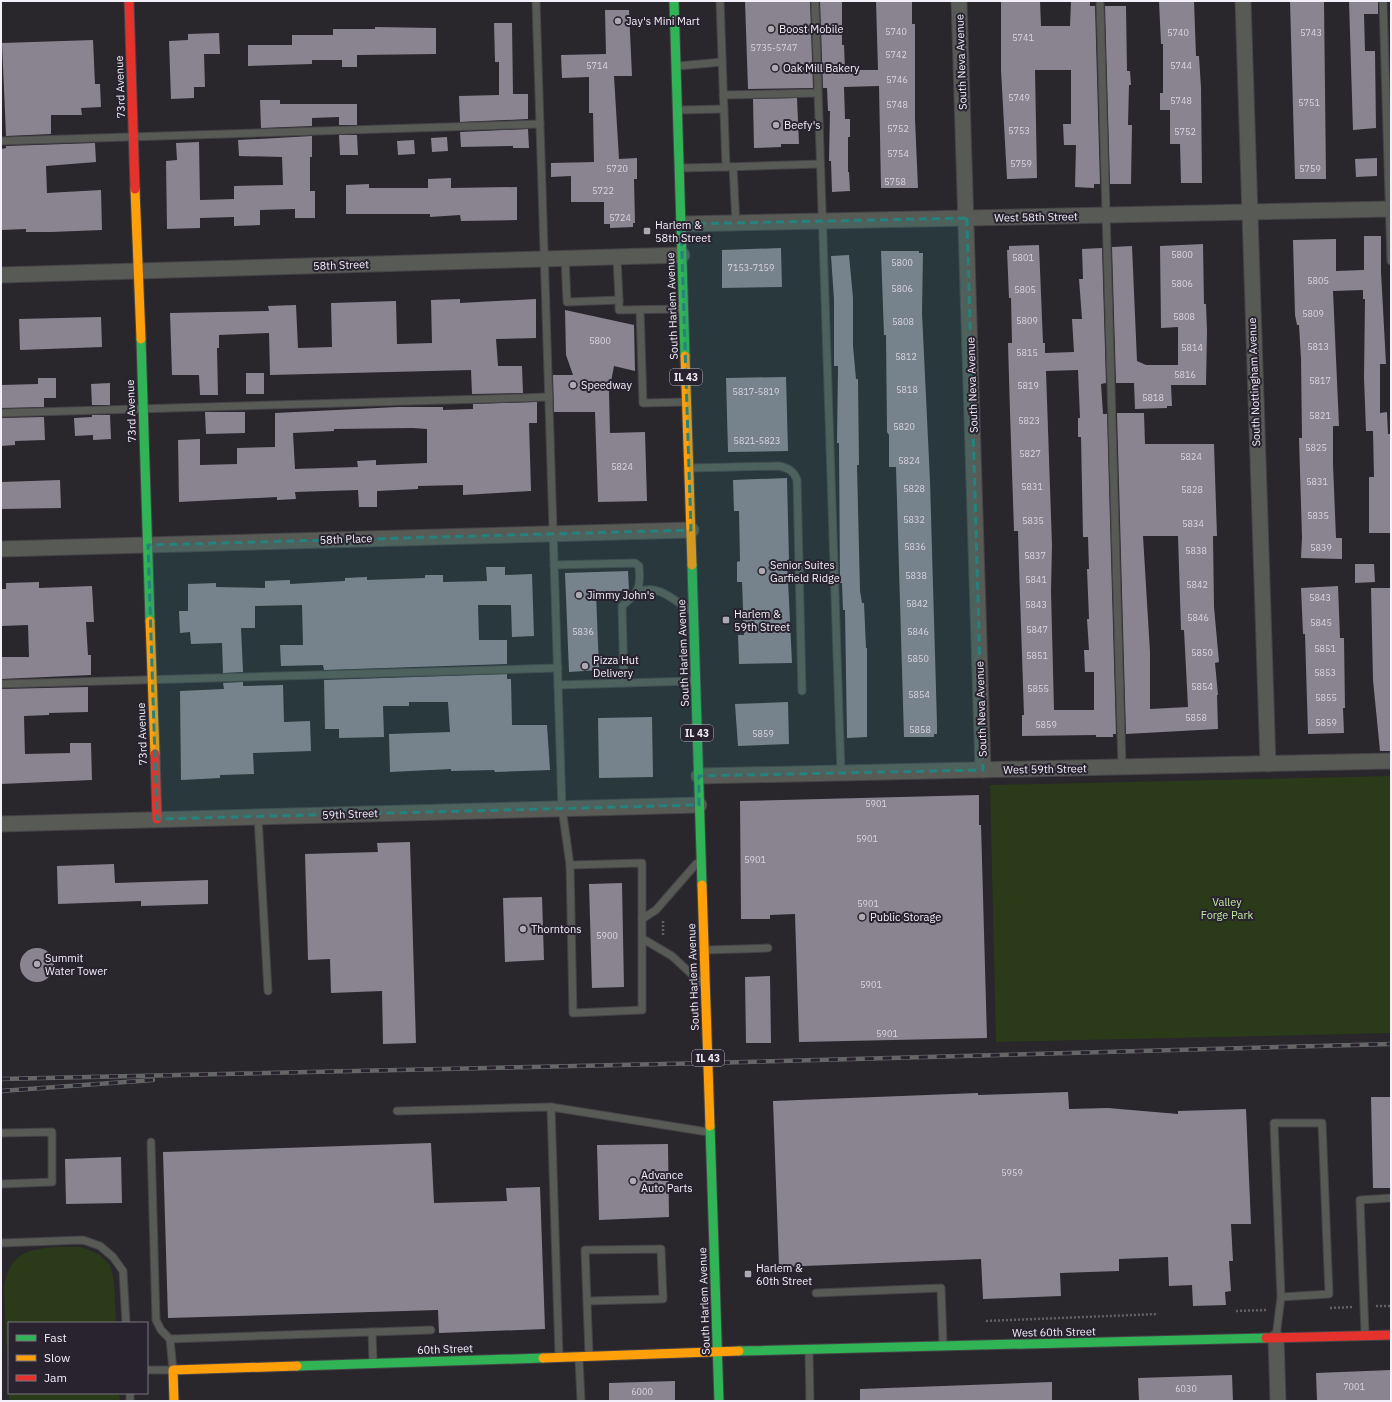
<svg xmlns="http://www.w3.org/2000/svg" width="1392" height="1402" font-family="'IBM Plex Sans',sans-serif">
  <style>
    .green { fill: #2b3b19 }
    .building { fill: #8a8491; fill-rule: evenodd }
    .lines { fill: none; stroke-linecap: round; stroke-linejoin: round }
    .lane-casing { stroke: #454348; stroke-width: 9 }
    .street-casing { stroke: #454348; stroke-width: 17 }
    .fast-casing { stroke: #454348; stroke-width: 11 }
    .slow-casing { stroke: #454348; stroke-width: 11 }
    .jam-casing { stroke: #454348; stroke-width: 11 }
    .path { stroke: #626262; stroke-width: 2.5; stroke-dasharray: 2 2; stroke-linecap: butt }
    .lane { stroke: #585a56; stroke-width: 7 }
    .street { stroke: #585a56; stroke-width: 15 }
    .fast { stroke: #30b455; stroke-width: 9 }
    .slow { stroke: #ff9f0a; stroke-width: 9 }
    .jam { stroke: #e5322d; stroke-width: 9 }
    .rail-casing { stroke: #656667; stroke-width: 4.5 }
    .rail { stroke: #28232f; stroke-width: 3; stroke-dasharray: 9; stroke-linecap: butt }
    .marked { fill: #26827c; fill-opacity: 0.2; stroke: #26827c; stroke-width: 3; stroke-dasharray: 8 5; stroke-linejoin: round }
    .poi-dot { fill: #ada9b1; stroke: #28232f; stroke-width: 1.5 }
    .labels { text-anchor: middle; stroke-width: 4; stroke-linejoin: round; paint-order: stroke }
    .number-label { font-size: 9px; fill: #dad5df }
    .shield { fill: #28232f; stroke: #b7b2bc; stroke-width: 1 }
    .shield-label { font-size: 10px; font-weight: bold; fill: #f4f0f9 }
    .poi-label { font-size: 11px; fill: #f4f0f9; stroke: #28232f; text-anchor: start }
    .street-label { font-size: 11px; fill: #f4f0f9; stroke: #28232f }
    .park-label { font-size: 11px; fill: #c2e89f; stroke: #28232f }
  </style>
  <rect width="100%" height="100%" fill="#29262c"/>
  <g class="green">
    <polygon points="1391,776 1391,1033 996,1042 990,785"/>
    <path d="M58,1247h23l19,8 10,10 4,17 2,41h-107v70h110l1,8h-111l-5,-114c6,-34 22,-38 54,-40z"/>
  </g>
  <g class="building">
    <polygon points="745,1 810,1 813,88 748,89"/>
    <polygon points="820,1 842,1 842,45 844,45 845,70 878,70 876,1 912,1 912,24 915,24 915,119 918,188 881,188 879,86 844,87 845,119 850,119 850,137 848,137 848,172 849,172 850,191 832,192 831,161 829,161 830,111 828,111 827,88 823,88"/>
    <polygon points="1001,1 1040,1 1041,26 1070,26 1071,1 1090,2 1090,6 1095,6 1100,184 1094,184 1094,188 1075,187 1076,145 1064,145 1063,124 1071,124 1071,70 1035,70 1037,178 1007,179 1001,70"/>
    <polygon points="1159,1 1194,1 1196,56 1199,56 1201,88 1202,183 1181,183 1180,144 1170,144 1170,110 1160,110 1160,93 1163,93 1163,44 1161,44"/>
    <polygon points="1290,1 1324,1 1326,179 1295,179"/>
    <polygon points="1349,1 1378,1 1378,14 1364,14 1365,51 1375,51 1376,128 1353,130"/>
    <polygon points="1105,6 1126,6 1127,71 1130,71 1131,85 1129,85 1128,125 1132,125 1131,184 1110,184"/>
    <polygon points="605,10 629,10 632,76 614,76 619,159 637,158 637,179 634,179 635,223 633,223 633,227 610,228 610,224 604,224 604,202 571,202 571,176 551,177 551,163 594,162 593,113 589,113 589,77 562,78 561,55 606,54"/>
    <polygon points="494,23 512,23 513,94 528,94 528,119 460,122 459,96 499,95 499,62 495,62"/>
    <polygon points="375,27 436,28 436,54 357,55 357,67 342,67 342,60 312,60 312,64 248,66 248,45 292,45 292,35 333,35 333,29 375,29"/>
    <polygon points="219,33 220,54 204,54 205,87 194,87 194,98 171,99 169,41 188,40 188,34"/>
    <polygon points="93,40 95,84 100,84 101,107 81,108 82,115 51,115 51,134 6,136 2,43"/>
    <polygon points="797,98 799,144 781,144 781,147 754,148 753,99"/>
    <polygon points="260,100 280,100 280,104 357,104 357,125 339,125 339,117 312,118 312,126 261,128"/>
    <polygon points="528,129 529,148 513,148 513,146 461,147 460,132"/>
    <polygon points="339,135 357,135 358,155 340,155"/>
    <polygon points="312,136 312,157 310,157 310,191 315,191 315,218 295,218 295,209 260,210 260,225 234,226 234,217 200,218 200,228 167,229 166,161 177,160 176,143 199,142 200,200 234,199 234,186 283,185 282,157 239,156 238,140"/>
    <polygon points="447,137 448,151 432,152 431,138"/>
    <polygon points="414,140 415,154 398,155 397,141"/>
    <polygon points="95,143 96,162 46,166 47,193 101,190 102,230 51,232 26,232 26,229 1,230 1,149 6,148 6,146"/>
    <polygon points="1377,158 1377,176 1356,177 1355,159"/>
    <polygon points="451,178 451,188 517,187 517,220 461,221 460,215 430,217 430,214 346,214 346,185 369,184 369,188 428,188 428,179"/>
    <polygon points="1364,236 1381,236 1381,272 1386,364 1380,364 1380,413 1387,412 1388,434 1391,434 1390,533 1369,533 1369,477 1374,477 1373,431 1366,431 1364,378 1365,299 1363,299 1363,290 1333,291 1339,426 1333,426 1333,464 1336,538 1342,538 1342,559 1301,558 1302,537 1299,438 1302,438 1301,359 1299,325 1297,325 1295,315 1293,240 1336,239 1336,271 1364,270"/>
    <polygon points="1203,244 1204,304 1206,304 1207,331 1206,385 1171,385 1172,406 1167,406 1167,408 1135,409 1134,383 1116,383 1112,247 1132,246 1137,361 1146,365 1178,365 1178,327 1161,328 1160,246"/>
    <path d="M1039,245l4,98h2v10l29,-1 -2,-33h10l-3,-40h4l-1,-30 20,-1 4,135 -5,1 2,30h4l9,320h-3v3h-17v-2l-74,1v-21h2l-5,-149 -1,-35h-4l-4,-119 -2,-69h4l-1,-45h-2l-2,-48h2v-4zM1078,370l2,48h-2v19h3l2,100h5l1,32h-2l2,50h-2l2,31h-5l1,22h9v38h-40l-3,-119 1,-46 -6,-174z"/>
    <polygon points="781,248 782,287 722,288 722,250"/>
    <polygon points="881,251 919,251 919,253 923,253 922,313 930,481 937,724 937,734 934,734 934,737 904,737 896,467 889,467 889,435 887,432 886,335 884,335"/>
    <polygon points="849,255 853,298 853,346 856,379 858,379 859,465 857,465 860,591 862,603 864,603 866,648 867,648 867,737 847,738 845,610 843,610 842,583 840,583 839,443 837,443 838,366 834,366 834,299 831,256"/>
    <polygon points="460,299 460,303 536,299 536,338 496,339 498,366 522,366 523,393 472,394 471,370 270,375 269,333 219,335 219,348 217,348 218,395 200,395 199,375 172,375 170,313 269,311 268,306 296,305 298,348 332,347 331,303 396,301 397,344 432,343 431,300"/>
    <polygon points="565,310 634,325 635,371 614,366 609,392 610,433 645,432 647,501 598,502 595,412 554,412 553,375 573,375 566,355"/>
    <polygon points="101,317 102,347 20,350 19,319"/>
    <rect x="246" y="373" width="18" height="21"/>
    <polygon points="786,377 788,451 728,452 726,378"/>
    <polygon points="38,378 56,378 56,398 44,398 44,407 1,408 1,385 38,384"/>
    <polygon points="110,383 110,405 92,405 91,384"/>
    <path d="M537,402v21h-8l2,68 -68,4v-10l-45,1v3l-41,2v16h-18l-1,-17 -63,2 1,7 -19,1v-3l-98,5 -1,-62 22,-1v26l37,-1v-16l38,-1v-34l123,-6h45v3l30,-1v-5zM413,428l14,1v34l-51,2v-5l-19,1 1,6 -63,2 -2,-36 41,-2v-2z"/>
    <polygon points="205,412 245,412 245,433 206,434"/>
    <path d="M1117,413h27l1,31h69l3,92h-4l1,71 5,55 -4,1 3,32h-1l1,34 -92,5zM1143,536h35l3,94h3l4,77 -38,2v-57z"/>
    <polygon points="92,415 110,415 111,439 93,440 93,435 75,436 74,418 92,417"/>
    <polygon points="44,417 45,440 15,441 15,445 1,446 1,418"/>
    <polygon points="787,478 789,560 787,560 792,663 739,664 738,635 744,635 742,582 737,582 737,562 740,561 739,511 734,511 733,480"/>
    <polygon points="60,480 61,508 1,509 1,482"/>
    <polygon points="1355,564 1374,564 1375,582 1355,583"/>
    <polygon points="486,567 505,567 505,575 532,574 534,636 512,637 511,605 478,605 479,640 507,640 507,664 324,670 323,665 281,666 280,645 303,645 302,605 255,606 255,628 241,628 243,672 223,673 222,643 191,644 190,632 180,633 179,611 188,611 188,584 216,583 216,587 265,588 265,581 290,580 290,584 345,581 345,578 367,577 367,580 425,578 425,575 443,575 443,582 487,581"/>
    <polygon points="628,571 629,591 596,593 599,670 569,672 565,573"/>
    <polygon points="39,582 39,588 92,586 94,622 86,622 88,655 91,655 91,675 1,679 1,657 29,657 28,625 1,626 1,589 6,589 6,583"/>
    <polygon points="1338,586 1340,638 1344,638 1345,708 1343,708 1344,733 1308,734 1305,634 1303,634 1301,588"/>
    <polygon points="1371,588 1390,588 1391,751 1380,751 1373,680"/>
    <polygon points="507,674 507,679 511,679 512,725 547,725 550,770 495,772 494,770 451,771 451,769 390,772 389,734 450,732 448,702 409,702 409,706 383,706 384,737 339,738 339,729 325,729 324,680"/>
    <polygon points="243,682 243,686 283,685 284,722 310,721 311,751 253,753 254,774 220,775 220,778 181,780 180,691 224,689 223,683"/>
    <polygon points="88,687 88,712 49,713 49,715 24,716 25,754 70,753 70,743 91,743 92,780 1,784 1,689"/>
    <polygon points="788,702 789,744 738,746 735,704"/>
    <polygon points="652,717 653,777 599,778 598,718"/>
    <polygon points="979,795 979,825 981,825 987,1038 799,1042 795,914 770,915 770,919 741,919 740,801"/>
    <polygon points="410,842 416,1043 383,1044 382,991 331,993 330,959 308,960 305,854 378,852 377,843"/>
    <polygon points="114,864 115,883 208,880 208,904 141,906 141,901 58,904 57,866"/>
    <polygon points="622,883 624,987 592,988 589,884"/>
    <polygon points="542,897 544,960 505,962 503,898"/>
    <circle cx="37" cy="965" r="17"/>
    <polygon points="770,976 771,1043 746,1043 745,977"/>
    <polygon points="1068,1092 1069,1109 1108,1108 1178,1114 1178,1111 1246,1109 1251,1224 1231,1224 1233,1261 1229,1261 1231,1291 1225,1292 1226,1305 1193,1306 1192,1285 1169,1286 1168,1257 1119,1259 1119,1271 1060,1273 1061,1296 983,1299 981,1259 779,1267 773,1101 978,1093 978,1095"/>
    <polygon points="1371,1097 1391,1097 1391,1188 1373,1188"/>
    <polygon points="431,1143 434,1203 507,1201 506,1188 540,1187 545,1329 439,1333 438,1310 168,1318 163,1152"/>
    <polygon points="668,1144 669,1217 599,1220 597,1145"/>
    <polygon points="121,1157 122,1203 66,1204 65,1159"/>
    <polygon points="1391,1370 1391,1401 1317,1401 1316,1373"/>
    <polygon points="1232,1375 1233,1401 1139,1401 1138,1378"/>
    <polygon points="675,1381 675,1401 609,1401 609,1383"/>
    <polygon points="1052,1382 1052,1401 860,1401 860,1389"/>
  </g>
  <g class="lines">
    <defs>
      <g id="lane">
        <polyline points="536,1 562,808 570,865"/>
        <polyline points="720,1 726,167 820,164"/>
        <polyline points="815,1 841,773"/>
        <polyline points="1383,1 1391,261"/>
        <polyline points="1100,4 1122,767"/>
        <polyline points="678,66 722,62"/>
        <polyline points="723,95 818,93"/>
        <polyline points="680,110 724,109"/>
        <polyline points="1,141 540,124"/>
        <polyline points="733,167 736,224"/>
        <polyline points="681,168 726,167"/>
        <polyline points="565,258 567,302 619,300 617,257"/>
        <polyline points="619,300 619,310 681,309"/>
        <polyline points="640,310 643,403 685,402"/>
        <polyline points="1,413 549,397"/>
        <path d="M691,468l88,-2c9,2 15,5 18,14l5,211"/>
        <path d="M554,565l81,-2 4,3c2,22 0,26 -17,40l2,77"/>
        <path d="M638,592c19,-9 36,8 51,18"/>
        <polyline points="1,684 558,668"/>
        <polyline points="558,685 693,681"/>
        <polyline points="258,817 268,991"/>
        <polygon points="642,863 642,1010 573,1013 570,865"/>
        <polyline points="642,919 656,910 696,864"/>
        <polyline points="643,939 672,956 700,982"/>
        <polyline points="706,950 768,948"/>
        <polyline points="551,1107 559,1355"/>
        <polyline points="397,1111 551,1107 708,1132"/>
        <polyline points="1,1133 52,1132 52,1182 1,1184"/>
        <polyline points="1,1243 83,1240 100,1246 113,1257 123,1271 126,1323"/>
        <polyline points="816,1293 941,1288 943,1344"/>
        <polyline points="587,1301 663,1299 661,1249 585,1250 589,1354"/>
        <polyline points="372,1332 373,1361"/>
        <polyline points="1365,1334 1360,1200 1391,1198"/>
        <polyline points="1276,1337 1281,1297 1274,1123 1322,1123 1329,1294 1281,1297"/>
        <polyline points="170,1339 431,1330"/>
        <polyline points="809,1352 810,1401"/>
        <polyline points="579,1359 581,1401"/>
        <polyline points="147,1370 173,1370 170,1339 161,1330 156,1320 151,1142"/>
        <polyline points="130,1393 130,1401"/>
      </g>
      <g id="street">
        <polyline points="959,1 983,770"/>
        <polyline points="1243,1 1268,764"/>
        <polyline points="681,224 1391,209"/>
        <polyline points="1,275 682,255"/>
        <polyline points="1,549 691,530"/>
        <polyline points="699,776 1391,761"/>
        <polyline points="1,824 699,805"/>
        <polyline points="1276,1338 1278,1401"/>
      </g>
      <g id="fast">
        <polyline points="674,1 685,356"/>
        <polyline points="141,339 150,621"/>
        <polyline points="692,565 702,885"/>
        <polyline points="710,1126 719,1401"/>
        <polyline points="739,1351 1266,1338"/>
        <polyline points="297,1366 543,1358"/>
      </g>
      <g id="slow">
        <polyline points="135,189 141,339"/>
        <polyline points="685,356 692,565"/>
        <polyline points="150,621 155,754"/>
        <polyline points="702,885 710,1126"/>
        <polyline points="543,1358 739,1351"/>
        <polyline points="174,1401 173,1370 297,1366"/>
      </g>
      <g id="jam">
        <polyline points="129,1 135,189"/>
        <polyline points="155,754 157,819"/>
        <polyline points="1266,1338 1391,1335"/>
      </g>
    </defs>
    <use href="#lane" class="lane-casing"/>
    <use href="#street" class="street-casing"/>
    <use href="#fast" class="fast-casing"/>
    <use href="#slow" class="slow-casing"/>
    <use href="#jam" class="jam-casing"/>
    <g class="path">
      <polyline points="663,921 663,936"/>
      <polyline points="1376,1306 1391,1306"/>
      <polyline points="1330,1308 1353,1307"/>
      <polyline points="1236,1311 1267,1310"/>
      <polyline points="986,1321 1158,1314"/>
    </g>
    <use href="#lane" class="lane"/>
    <use href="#street" class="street"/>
    <use href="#fast" class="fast"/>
    <use href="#slow" class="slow"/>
    <use href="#jam" class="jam"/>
    <defs>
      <g id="rail">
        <polyline points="1,1079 708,1063 1391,1044"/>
        <polyline points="1,1091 153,1080"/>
      </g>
    </defs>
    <use href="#rail" class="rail-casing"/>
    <use href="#rail" class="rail"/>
  </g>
  <path class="marked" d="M967,218l16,552 -284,6v29l-542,14 -9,-274 543,-15 -10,-306z"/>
  <g class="poi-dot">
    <circle cx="618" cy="21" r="4"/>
    <circle cx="771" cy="29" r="4"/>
    <circle cx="775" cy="68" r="4"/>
    <circle cx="776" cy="125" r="4"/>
    <rect x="643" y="227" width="8" height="8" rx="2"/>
    <circle cx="573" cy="385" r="4"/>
    <circle cx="762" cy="571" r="4"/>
    <circle cx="579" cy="595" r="4"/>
    <rect x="722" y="616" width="8" height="8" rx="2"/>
    <circle cx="585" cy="666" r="4"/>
    <circle cx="862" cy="917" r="4"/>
    <circle cx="523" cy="929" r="4"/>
    <circle cx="37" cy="964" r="4"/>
    <circle cx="633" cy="1181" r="4"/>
    <rect x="744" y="1270" width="8" height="8" rx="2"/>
  </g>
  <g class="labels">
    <g class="number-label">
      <text x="896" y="35">5740</text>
      <text x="1178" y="36">5740</text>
      <text x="1311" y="36">5743</text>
      <text x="1023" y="41">5741</text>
      <text x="774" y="51">5735-5747</text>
      <text x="896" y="58">5742</text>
      <text x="597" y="69">5714</text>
      <text x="1181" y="69">5744</text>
      <text x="897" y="83">5746</text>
      <text x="1019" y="101">5749</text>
      <text x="1181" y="104">5748</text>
      <text x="1309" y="106">5751</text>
      <text x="897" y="108">5748</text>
      <text x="898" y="132">5752</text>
      <text x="1019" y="134">5753</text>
      <text x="1185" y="135">5752</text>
      <text x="898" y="157">5754</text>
      <text x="1021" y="167">5759</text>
      <text x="617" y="172">5720</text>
      <text x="1310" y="172">5759</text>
      <text x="895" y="185">5758</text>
      <text x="603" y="194">5722</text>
      <text x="620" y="221">5724</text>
      <text x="1182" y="258">5800</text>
      <text x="1023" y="261">5801</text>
      <text x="902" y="266">5800</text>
      <text x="751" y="271">7153-7159</text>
      <text x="1318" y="284">5805</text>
      <text x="1182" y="287">5806</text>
      <text x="902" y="292">5806</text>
      <text x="1025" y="293">5805</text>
      <text x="1313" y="317">5809</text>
      <text x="1184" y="320">5808</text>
      <text x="1027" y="324">5809</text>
      <text x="903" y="325">5808</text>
      <text x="600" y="344">5800</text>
      <text x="1318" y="350">5813</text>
      <text x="1192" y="351">5814</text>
      <text x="1027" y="356">5815</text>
      <text x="906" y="360">5812</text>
      <text x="1185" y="378">5816</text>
      <text x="1320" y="384">5817</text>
      <text x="1028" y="389">5819</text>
      <text x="907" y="393">5818</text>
      <text x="756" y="395">5817-5819</text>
      <text x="1153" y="401">5818</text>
      <text x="1320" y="419">5821</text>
      <text x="1029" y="424">5823</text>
      <text x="904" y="430">5820</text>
      <text x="757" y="444">5821-5823</text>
      <text x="1316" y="451">5825</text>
      <text x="1030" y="457">5827</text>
      <text x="1191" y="460">5824</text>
      <text x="909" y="464">5824</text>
      <text x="622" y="470">5824</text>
      <text x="1317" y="485">5831</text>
      <text x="1032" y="490">5831</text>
      <text x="914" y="492">5828</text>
      <text x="1192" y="493">5828</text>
      <text x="1318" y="519">5835</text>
      <text x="914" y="523">5832</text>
      <text x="1033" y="524">5835</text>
      <text x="1193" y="527">5834</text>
      <text x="915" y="550">5836</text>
      <text x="1321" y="551">5839</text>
      <text x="1196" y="554">5838</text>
      <text x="1035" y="559">5837</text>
      <text x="916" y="579">5838</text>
      <text x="1036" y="583">5841</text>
      <text x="1197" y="588">5842</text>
      <text x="1320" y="601">5843</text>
      <text x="917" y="607">5842</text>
      <text x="1036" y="608">5843</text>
      <text x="1198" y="621">5846</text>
      <text x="1321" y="626">5845</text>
      <text x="1037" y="633">5847</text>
      <text x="583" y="635">5836</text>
      <text x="918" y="635">5846</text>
      <text x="1325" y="652">5851</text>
      <text x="1202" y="656">5850</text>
      <text x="1037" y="659">5851</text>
      <text x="918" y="662">5850</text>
      <text x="1325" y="676">5853</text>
      <text x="1202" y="690">5854</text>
      <text x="1038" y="692">5855</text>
      <text x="919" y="698">5854</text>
      <text x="1326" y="701">5855</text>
      <text x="1196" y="721">5858</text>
      <text x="1326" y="726">5859</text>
      <text x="1046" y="728">5859</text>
      <text x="920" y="733">5858</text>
      <text x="763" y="737">5859</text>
      <text x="876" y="807">5901</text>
      <text x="867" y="842">5901</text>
      <text x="755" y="863">5901</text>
      <text x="868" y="907">5901</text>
      <text x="607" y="939">5900</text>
      <text x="871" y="988">5901</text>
      <text x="887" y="1037">5901</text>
      <text x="1012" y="1176">5959</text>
      <text x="1354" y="1390">7001</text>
      <text x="1186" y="1392">6030</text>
      <text x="642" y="1395">6000</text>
    </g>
    <g class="shield">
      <rect x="670" y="369" width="32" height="16" rx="3"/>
      <rect x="681" y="725" width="32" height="16" rx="3"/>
      <rect x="692" y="1050" width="32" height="16" rx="3"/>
    </g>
    <g class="shield-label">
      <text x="686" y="381">IL 43</text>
      <text x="697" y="737">IL 43</text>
      <text x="708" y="1062">IL 43</text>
    </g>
    <g class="poi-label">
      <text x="626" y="25">Jay's Mini Mart</text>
      <text x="779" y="33">Boost Mobile</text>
      <text x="783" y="72">Oak Mill Bakery</text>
      <text x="784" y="129">Beefy's</text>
      <text x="655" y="229">Harlem &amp;<tspan x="655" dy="13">58th Street</tspan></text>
      <text x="581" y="389">Speedway</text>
      <text x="770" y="569">Senior Suites<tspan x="770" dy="13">Garfield Ridge</tspan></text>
      <text x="587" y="599">Jimmy John's</text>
      <text x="734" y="618">Harlem &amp;<tspan x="734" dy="13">59th Street</tspan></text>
      <text x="593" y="664">Pizza Hut<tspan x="593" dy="13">Delivery</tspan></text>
      <text x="870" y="921">Public Storage</text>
      <text x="531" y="933">Thorntons</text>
      <text x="45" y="962">Summit<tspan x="45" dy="13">Water Tower</tspan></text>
      <text x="641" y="1179">Advance<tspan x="641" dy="13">Auto Parts</tspan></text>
      <text x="756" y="1272">Harlem &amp;<tspan x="756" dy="13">60th Street</tspan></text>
    </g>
    <g class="street-label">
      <text transform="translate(961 62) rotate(-92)" y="4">South Neva Avenue</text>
      <text transform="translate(120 87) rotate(-92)" y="4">73rd Avenue</text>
      <text transform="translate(1036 217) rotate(-1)" y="4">West 58th Street</text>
      <text transform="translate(341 265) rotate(-2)" y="4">58th Street</text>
      <text transform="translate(672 306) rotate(-92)" y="4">South Harlem Avenue</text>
      <text transform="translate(1254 382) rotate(-92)" y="4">South Nottingham Avenue</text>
      <text transform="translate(972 385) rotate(-92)" y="4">South Neva Avenue</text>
      <text transform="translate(131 411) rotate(-92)" y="4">73rd Avenue</text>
      <text transform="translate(346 539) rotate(-2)" y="4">58th Place</text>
      <text transform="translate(683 653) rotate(-92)" y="4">South Harlem Avenue</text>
      <text transform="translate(981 709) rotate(-92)" y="4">South Neva Avenue</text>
      <text transform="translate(142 734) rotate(-92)" y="4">73rd Avenue</text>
      <text transform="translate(1045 769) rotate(-1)" y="4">West 59th Street</text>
      <text transform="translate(350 814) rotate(-2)" y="4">59th Street</text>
      <text transform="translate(693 977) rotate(-92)" y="4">South Harlem Avenue</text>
      <text transform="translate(704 1301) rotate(-92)" y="4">South Harlem Avenue</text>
      <text transform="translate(1054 1332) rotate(-1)" y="4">West 60th Street</text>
      <text transform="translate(445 1349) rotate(-2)" y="4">60th Street</text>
    </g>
    <g class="park-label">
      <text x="1227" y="906">Valley<tspan x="1227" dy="13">Forge Park</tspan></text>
    </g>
  </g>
  <rect width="1392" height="1402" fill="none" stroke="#f4f0f9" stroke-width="4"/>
  <rect x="8" y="1322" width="140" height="72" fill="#28232f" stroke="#7a7580"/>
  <rect x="16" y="1335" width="20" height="6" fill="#30b455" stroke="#7a7580"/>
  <text x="44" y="1342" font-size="12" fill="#f4f0f9">Fast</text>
  <rect x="16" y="1355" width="20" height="6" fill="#ff9f0a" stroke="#7a7580"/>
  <text x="44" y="1362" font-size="12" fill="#f4f0f9">Slow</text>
  <rect x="16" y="1375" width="20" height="6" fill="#e5322d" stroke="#7a7580"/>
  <text x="44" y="1382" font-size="12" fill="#f4f0f9">Jam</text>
</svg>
